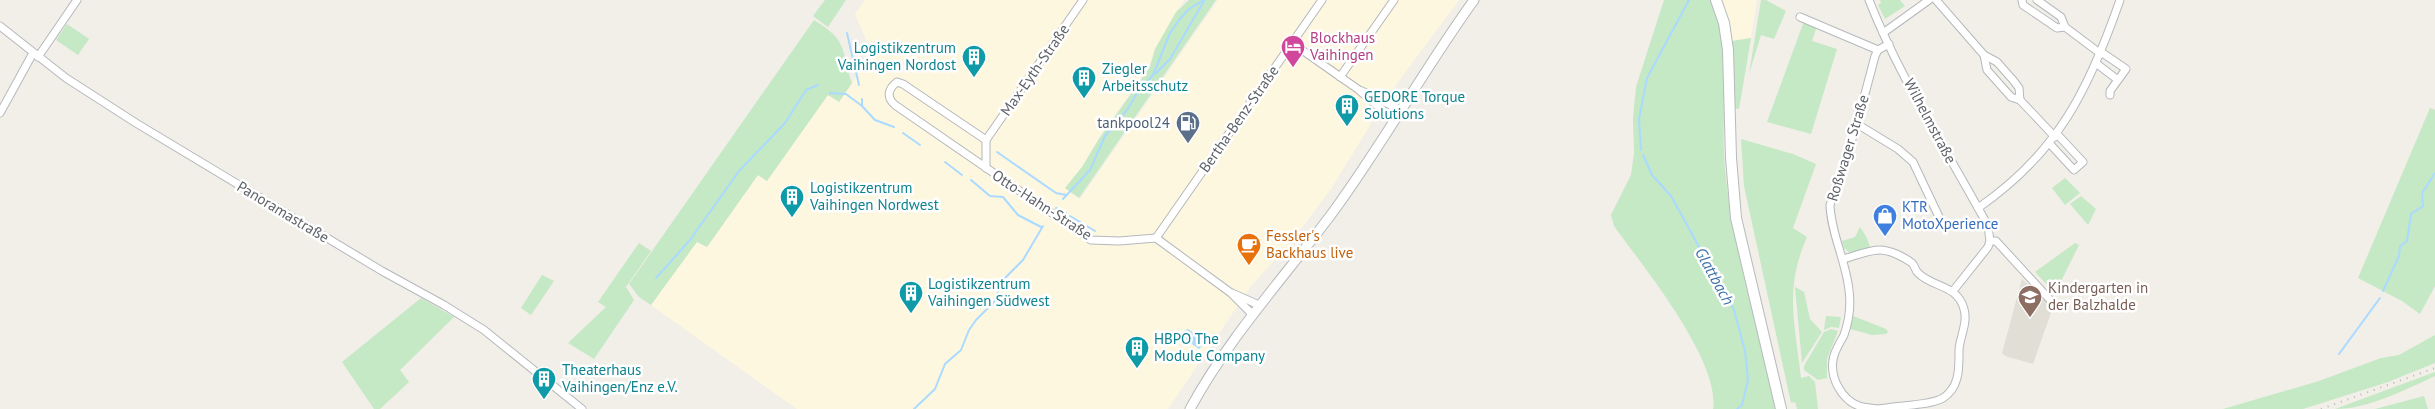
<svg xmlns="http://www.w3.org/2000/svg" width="2435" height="409" font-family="'PT Sans',sans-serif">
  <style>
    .commercial { fill: #fef7e0 }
    .education { fill: #e1ded6 }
    .green { fill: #c5e8c5 }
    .water { fill: #aadaff }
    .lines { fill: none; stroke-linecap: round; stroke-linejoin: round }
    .stream { stroke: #aadaff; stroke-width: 2 }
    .minor-casing { stroke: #b5b8bc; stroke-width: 9 }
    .tertiary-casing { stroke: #b5b8bc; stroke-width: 11 }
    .secondary-casing { stroke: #b6babf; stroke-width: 12 }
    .minor { stroke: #fff; stroke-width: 7 }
    .tertiary { stroke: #fff; stroke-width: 9 }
    .secondary { stroke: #fff; stroke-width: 10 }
    .rail { stroke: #b6b7b8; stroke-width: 2; stroke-dasharray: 1 6; stroke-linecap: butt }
    .labels { text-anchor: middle; stroke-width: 5; stroke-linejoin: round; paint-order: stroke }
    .hotel-label { font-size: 15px; fill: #b23c85; stroke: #fff; text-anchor: start }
    .culture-label { font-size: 15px; fill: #0d838f; stroke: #fff; text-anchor: start }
    .street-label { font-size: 15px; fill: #5f6368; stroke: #fff }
    .service-label { font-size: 15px; fill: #4e5e75; stroke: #fff; text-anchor: end }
    .shop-label { font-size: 15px; fill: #366cbe; stroke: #fff; text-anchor: start }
    .food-label { font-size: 15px; fill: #c56008; stroke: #fff; text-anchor: start }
    .education-label { font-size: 15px; fill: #785e54; stroke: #fff; text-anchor: start }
    .water-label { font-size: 16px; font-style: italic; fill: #4174aa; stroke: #fff }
  </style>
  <rect width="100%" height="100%" fill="#f1efe8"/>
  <g class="commercial">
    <polygon points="865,0 1184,0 1155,49 1149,67 1098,139 1082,167 1065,188 1080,199 1218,0 1459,0 1387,97 1333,186 1292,241 1251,286 1168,409 797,409 651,305 697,241 707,247 758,175 767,181 828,94 839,102 872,54 855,14"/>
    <polygon points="1720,0 1757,0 1751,38 1732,41"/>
  </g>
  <polygon class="education" points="2022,279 2053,307 2033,364 2005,356 2002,353"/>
  <g class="green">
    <polygon points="825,0 846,0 828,27 813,16"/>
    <polygon points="1189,0 1216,0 1079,198 1065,188 1082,167 1099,139 1150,67 1155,49 1176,12"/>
    <path d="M1664,0h48c20,55 8,112 13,169 7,78 34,163 52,240h-64c8,-48 -71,-144 -99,-183l-3,-11 20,-40 3,-22 -1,-35 3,-31z"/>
    <polygon points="1761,0 1766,0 1786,11 1774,39 1761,35 1749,74"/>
    <polygon points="1880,0 1900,0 1905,6 1885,19 1878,5 1881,3"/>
    <path d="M814,20c35,22 26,27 38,63l-13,19 -11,-7 -61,86 -9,-6 -51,72 -10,-5 -46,63 -12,-8 -10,-13z"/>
    <polygon points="1804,21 1817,26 1812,41 1837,49 1811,134 1767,122"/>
    <polygon points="67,24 89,39 78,55 56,40"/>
    <polygon points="1751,38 1739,109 1733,108 1732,41"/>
    <polygon points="2430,108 2435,110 2435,286 2420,314 2402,301 2358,278"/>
    <path d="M1741,139l52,15 23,10 -23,64 14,9c-23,52 -12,87 -6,141l8,-2 6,6 3,27h-21l-2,-7 -4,1 -47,-217z"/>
    <polygon points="2065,178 2080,193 2065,205 2052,188"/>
    <polygon points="2081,196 2096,209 2088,225 2070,204"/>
    <polygon points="1860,227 1867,238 1870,247 1850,253 1844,248 1842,241 1855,237"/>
    <polygon points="639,243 651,251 626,287 634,300 594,359 568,343 606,307 598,302"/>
    <polygon points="2075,243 2079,245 2055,293 2035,272"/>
    <polygon points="542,275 554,281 531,315 521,308"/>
    <polygon points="1795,287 1804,292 1810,319 1822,332 1802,363"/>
    <polygon points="421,298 454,317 400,370 409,382 380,409 374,409 342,362"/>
    <polygon points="1826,316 1841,317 1839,328 1831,327 1824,330"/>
    <polygon points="1853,316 1886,329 1888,332 1886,334 1872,335 1850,329"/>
    <polygon points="1831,329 1838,331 1827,359 1827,378 1818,380 1804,370 1804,366 1824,332"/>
    <polygon points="2435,335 2435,363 2388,382 2303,409 2223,409 2319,381 2381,358 2399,355"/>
    <path d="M2435,372v4c-30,14 -67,33 -100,33z"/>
    <polygon points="2424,396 2428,409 2375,409"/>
  </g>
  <polygon class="water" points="1188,329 1203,339 1205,343 1199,349 1182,337 1182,332"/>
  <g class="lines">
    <g class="stream">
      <polyline points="847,33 859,85"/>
      <polyline points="1155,74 1170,59 1204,1"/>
      <polyline points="830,93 846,94 862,106 875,120 894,127"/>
      <polyline points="862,99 862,106"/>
      <polyline points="903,133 920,145"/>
      <polyline points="1641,150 1639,119 1647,78 1689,0"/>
      <polyline points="997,152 1056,193 1066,195"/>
      <polyline points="1643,155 1652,175 1671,196 1734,310 1745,351 1748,380 1742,405 1737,409"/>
      <polyline points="945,162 962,175"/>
      <polyline points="971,180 990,196 1003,197 1018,215 1041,227"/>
      <polyline points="1063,199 1090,170 1105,136 1127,110 1137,93 1153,75 1170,33 1179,20 1189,9 1204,0"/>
      <polyline points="1056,208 1066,213"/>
      <polyline points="1070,216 1095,231"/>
      <polyline points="656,278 690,240 739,171 785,123 806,90 818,85"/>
      <polyline points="2383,291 2399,256 2400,246 2407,241 2411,214 2423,206 2422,193 2435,173"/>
      <polyline points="2339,354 2380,298"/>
      <polyline points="914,409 935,389 945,364 961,350 969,330 976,320 995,301 1001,282 1023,260 1043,226"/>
    </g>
    <defs>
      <g id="minor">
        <path d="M1869,0c31,79 79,152 119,226l2,15 -2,6 -35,44"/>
        <polyline points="1936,0 1984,55 1987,70 2011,97 2020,100"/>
        <polyline points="2022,0 2023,5 2057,28 2065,27"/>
        <polyline points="2037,0 2061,17 2065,27 2101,54"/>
        <polyline points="1800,17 1878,50"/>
        <polyline points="0,26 66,78 136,123 382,271 444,305 484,330 582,409"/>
        <polyline points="1883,33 1929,0"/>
        <polyline points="1292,43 1359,90 1394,120"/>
        <polyline points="2101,52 2126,69 2110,91 2110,95"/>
        <polyline points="1984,55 1997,62 2013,80 2019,88 2020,100 2055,137"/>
        <polyline points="38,57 77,0"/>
        <polyline points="2097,64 2118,80"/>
        <polyline points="1340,77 1394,0"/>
        <polyline points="1362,91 1401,110"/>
        <polyline points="0,113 33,53"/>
        <polyline points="1857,124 1898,149 1913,162 1940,219 1940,225"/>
        <path d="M986,140l-83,-56 -6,-2c-9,7 -11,15 -2,23l196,135 28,1 37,-3 75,55 21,21"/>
        <polyline points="986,140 1083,0"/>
        <polyline points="986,140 986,168"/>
        <polyline points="2050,144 2074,170 2083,162 2057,134"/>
        <path d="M1978,208c80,-55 111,-119 142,-208"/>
        <polyline points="1156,238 1322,0"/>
        <polyline points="1990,241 1996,241 2053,303"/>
        <path d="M1843,259c12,-3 25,-9 37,-9 10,0 24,7 32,13 3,3 3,7 6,10 15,15 39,11 46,36 4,14 -4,27 -5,41 0,18 1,37 -16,48 -13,8 -47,7 -64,11"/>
        <polyline points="1232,293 1259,305"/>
        <path d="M1878,409c-6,-1 -13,-1 -19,-3 -17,-6 -29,-28 -26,-46 1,-9 7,-17 11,-25 5,-14 7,-30 5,-45 -3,-29 -18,-56 -19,-85l27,-81 18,-68 3,-6 11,-6"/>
      </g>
      <path id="tertiary" d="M1190,409c39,-72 94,-131 143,-197 50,-68 91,-143 141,-212"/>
      <polyline id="secondary" points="1716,0 1724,23 1728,50 1731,158 1736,218 1781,409"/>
    </defs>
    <use href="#minor" class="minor-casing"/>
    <use href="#tertiary" class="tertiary-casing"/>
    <use href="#secondary" class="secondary-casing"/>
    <use href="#minor" class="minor"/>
    <use href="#tertiary" class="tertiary"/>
    <use href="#secondary" class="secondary"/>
    <polyline class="rail" points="2321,409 2435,368"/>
  </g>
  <defs>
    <symbol id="hotel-pin" viewBox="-11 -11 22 30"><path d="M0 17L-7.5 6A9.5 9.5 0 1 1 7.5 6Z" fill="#d1479c" stroke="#fff"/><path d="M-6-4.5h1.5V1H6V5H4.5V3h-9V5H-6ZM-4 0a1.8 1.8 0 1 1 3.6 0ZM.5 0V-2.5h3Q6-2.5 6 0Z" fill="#fff"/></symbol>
    <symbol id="building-pin" viewBox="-11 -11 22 30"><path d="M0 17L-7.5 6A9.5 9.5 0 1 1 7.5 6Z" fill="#0f9aa8" stroke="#fff"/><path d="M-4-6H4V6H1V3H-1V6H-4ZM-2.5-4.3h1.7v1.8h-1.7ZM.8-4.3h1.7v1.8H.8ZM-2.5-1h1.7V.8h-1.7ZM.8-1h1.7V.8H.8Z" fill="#fff"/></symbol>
    <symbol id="fuel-pin" viewBox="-11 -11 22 30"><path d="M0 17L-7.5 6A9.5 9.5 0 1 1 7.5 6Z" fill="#5c6f8a" stroke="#fff"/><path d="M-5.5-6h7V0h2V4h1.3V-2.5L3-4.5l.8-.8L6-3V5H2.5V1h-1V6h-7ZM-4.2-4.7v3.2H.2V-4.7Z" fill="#fff"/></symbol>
    <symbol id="shop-pin" viewBox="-11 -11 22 30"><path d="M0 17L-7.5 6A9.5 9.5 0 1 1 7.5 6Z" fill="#3f7fe0" stroke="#fff"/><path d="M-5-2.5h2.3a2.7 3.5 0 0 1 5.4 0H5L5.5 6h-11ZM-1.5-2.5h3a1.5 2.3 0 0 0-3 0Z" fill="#fff"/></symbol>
    <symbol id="cafe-pin" viewBox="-11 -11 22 30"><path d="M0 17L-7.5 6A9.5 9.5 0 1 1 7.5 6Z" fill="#e8710a" stroke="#fff"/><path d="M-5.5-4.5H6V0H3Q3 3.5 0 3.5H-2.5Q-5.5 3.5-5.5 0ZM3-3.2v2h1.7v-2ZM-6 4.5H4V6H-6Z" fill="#fff"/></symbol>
    <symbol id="school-pin" viewBox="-11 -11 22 30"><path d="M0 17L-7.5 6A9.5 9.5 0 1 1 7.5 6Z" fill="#8d6e63" stroke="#fff"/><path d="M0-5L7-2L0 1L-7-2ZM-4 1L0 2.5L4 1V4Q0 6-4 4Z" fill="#fff"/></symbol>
  </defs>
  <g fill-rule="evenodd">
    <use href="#hotel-pin" x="1279" y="33" width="28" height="38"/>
    <use href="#building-pin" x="960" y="43" width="28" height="38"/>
    <use href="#building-pin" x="1070" y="64" width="28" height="38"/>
    <use href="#building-pin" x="1333" y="92" width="28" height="38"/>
    <use href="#fuel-pin" x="1174" y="109" width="28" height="38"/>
    <use href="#building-pin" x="778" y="183" width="28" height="38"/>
    <use href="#shop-pin" x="1871" y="202" width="28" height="38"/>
    <use href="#cafe-pin" x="1235" y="231" width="28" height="38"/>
    <use href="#building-pin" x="897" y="279" width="28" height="38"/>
    <use href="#school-pin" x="2016" y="283" width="28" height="38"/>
    <use href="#building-pin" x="1123" y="334" width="28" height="38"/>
    <use href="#building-pin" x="530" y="365" width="28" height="38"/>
  </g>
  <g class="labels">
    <g class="hotel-label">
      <text x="1310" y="43">Blockhaus<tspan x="1310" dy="17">Vaihingen</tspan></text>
    </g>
    <g class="culture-label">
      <text x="956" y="53" text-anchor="end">Logistikzentrum<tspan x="956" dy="17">Vaihingen Nordost</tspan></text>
      <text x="1102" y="74">Ziegler<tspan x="1102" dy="17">Arbeitsschutz</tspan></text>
      <text x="1364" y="102">GEDORE Torque<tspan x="1364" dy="17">Solutions</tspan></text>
      <text x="810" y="193">Logistikzentrum<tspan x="810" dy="17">Vaihingen Nordwest</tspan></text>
      <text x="928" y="289">Logistikzentrum<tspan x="928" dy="17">Vaihingen Südwest</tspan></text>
      <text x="1154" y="344">HBPO The<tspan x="1154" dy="17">Module Company</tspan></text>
      <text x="562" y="375">Theaterhaus<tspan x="562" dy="17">Vaihingen/Enz e.V.</tspan></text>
    </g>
    <g class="street-label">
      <text transform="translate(1035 70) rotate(-55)" y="5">Max-Eyth-Straße</text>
      <text transform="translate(1239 119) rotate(-55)" y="5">Bertha-Benz-Straße</text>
      <text transform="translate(1930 121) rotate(62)" y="5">Wilhelmstraße</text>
      <text transform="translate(1848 148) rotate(-73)" y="5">Roßwager Straße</text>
      <text transform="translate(1042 205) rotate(33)" y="5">Otto-Hahn-Straße</text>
      <text transform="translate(283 212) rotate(31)" y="5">Panoramastraße</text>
    </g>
    <g class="service-label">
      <text x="1170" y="128">tankpool24</text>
    </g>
    <g class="shop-label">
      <text x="1902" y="212">KTR<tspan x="1902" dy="17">MotoXperience</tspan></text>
    </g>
    <g class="food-label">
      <text x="1266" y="241">Fessler's<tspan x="1266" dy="17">Backhaus live</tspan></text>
    </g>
    <g class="education-label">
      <text x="2048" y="293">Kindergarten in<tspan x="2048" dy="17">der Balzhalde</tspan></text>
    </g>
    <g class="water-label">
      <text transform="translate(1715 276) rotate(61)" y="6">Glattbach</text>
    </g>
  </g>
</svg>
